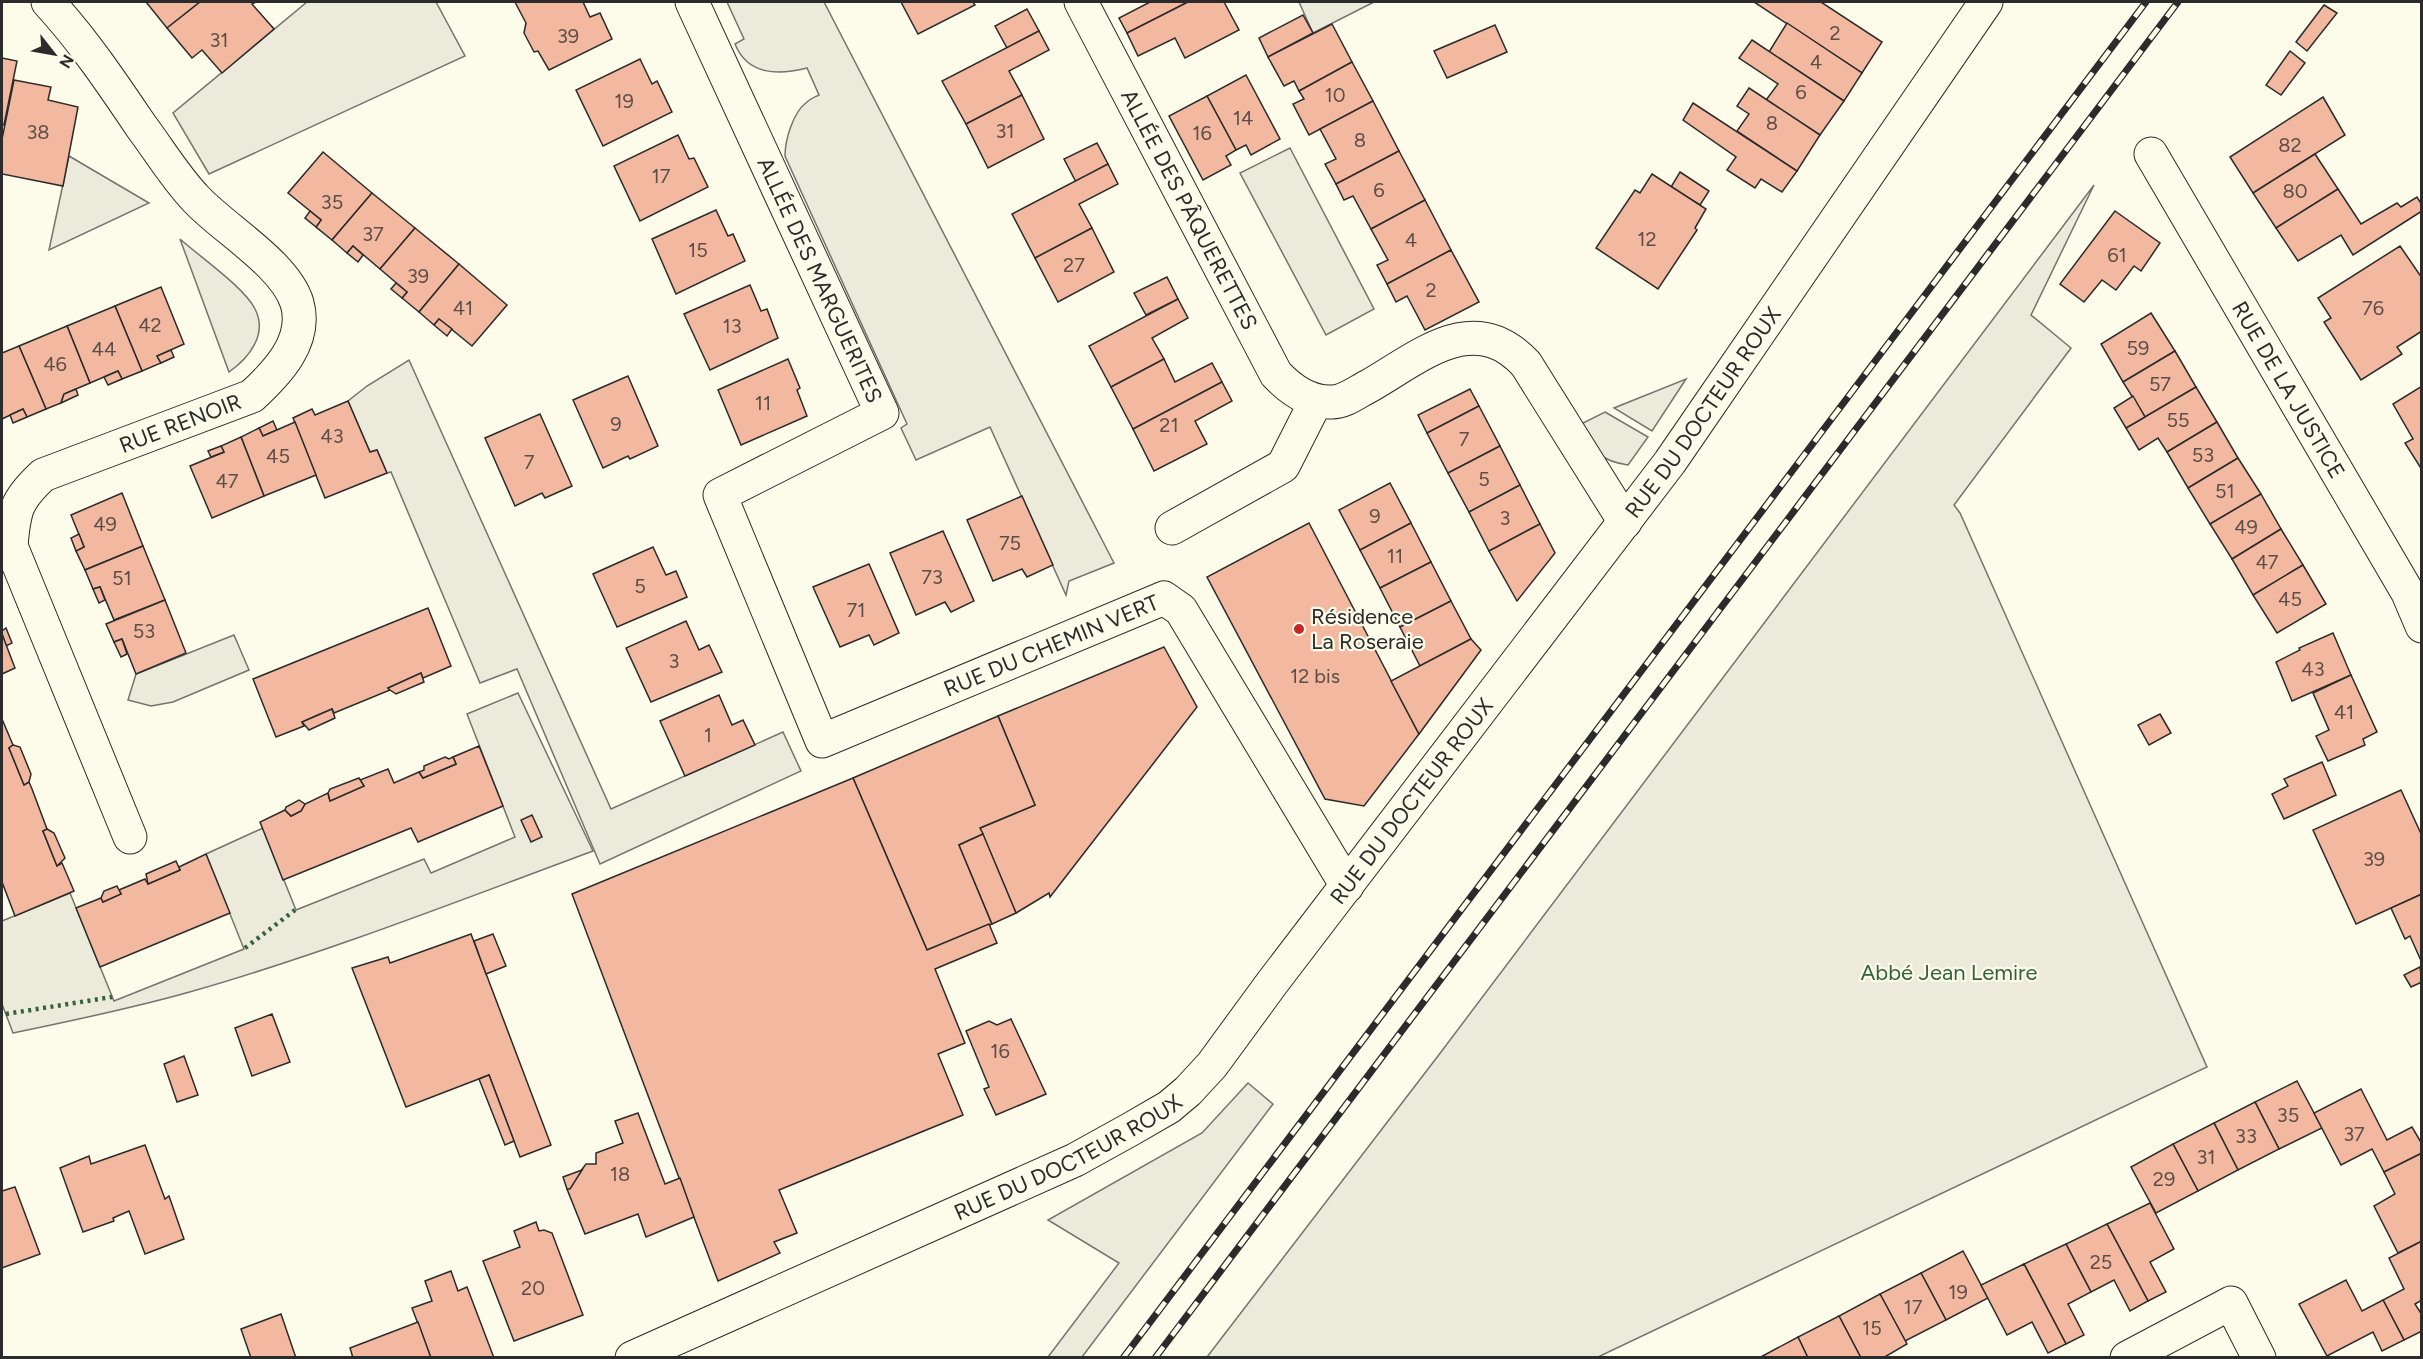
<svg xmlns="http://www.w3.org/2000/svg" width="2423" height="1359" font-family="Figtree,sans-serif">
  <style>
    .green { fill: #ecebdb; stroke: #74746e; stroke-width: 1.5 }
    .building { fill: #f2b8a0; stroke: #2b2b2b; stroke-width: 1.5 }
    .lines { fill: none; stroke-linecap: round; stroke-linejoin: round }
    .minor-casing { stroke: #2b2b2b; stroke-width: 35 }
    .minor { stroke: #fdfbea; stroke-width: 33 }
    .rail-casing { stroke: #2b2b2b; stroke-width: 7 }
    .rail { stroke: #fdfbea; stroke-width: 4.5; stroke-dasharray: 14; stroke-linecap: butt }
    .hedge { stroke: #34623c; stroke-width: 4.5; stroke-dasharray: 3 4.5; stroke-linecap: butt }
    .poi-dot { fill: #c62828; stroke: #fdfbea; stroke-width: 2 }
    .labels { text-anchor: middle; stroke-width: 4.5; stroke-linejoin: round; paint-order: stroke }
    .number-label { font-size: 20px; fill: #5d4e48 }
    .street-label { font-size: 22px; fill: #2b2b2b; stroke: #fdfbea }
    .poi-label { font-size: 22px; fill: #2b2b2b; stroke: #fdfbea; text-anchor: start }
    .park-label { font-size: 22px; fill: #34623c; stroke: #fdfbea }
  </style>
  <rect width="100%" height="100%" fill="#fdfbea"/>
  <g class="green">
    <polygon points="307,2 436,2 465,56 209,174 173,113"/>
    <path d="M727,2h97l290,561 -45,18 -3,14 -76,-168 -74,33 -15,-32 6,-4 -122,-268c0,-16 8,-44 22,-54 3,-3 8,-5 12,-7l-12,-27c-28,7 -59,8 -72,-24l9,-5z"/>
    <polygon points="1299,2 1374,2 1313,33"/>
    <polygon points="1290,148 1374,309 1326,335 1240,173"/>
    <polygon points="69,156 149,203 49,250"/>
    <polygon points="2094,185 2031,315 2071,348 1954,505 1960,513 2207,1067 1598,1357 1207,1357 1438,1056"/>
    <path d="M180,239c19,17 65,49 75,70 13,25 -6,49 -26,63z"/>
    <polygon points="409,360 611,809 783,732 801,771 600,864 517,669 480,683 391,472 387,473 377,450 370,452 348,401 367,386"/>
    <polygon points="1686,379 1652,431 1614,408"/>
    <path d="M1605,412l43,25 -20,28c-32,-5 -33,-15 -47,-41z"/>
    <polygon points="234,635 249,670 173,702 151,706 128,700 136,674"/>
    <path d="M518,693l75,158c-135,50 -269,103 -407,142 -57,16 -115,28 -173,40l-11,-29v-83l68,-28 44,108 130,-52 -38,-95 57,-26 33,82 128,-51 7,14 84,-36 -48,-123z"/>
    <polygon points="1248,1083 1273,1104 1082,1357 1048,1357 1119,1263 1048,1220 1202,1133"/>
  </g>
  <g class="building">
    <polygon points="146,2 200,2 167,28"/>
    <polygon points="200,2 256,2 252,4 274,29 222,73 202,50 192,58 167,28"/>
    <polygon points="515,2 583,2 590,17 600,13 612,39 549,70 538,51 534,52 524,33 526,23"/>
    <polygon points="901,2 973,2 975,5 918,34"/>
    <polygon points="1150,2 1188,2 1127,33 1119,18"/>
    <polygon points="1188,2 1224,2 1239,30 1185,58 1175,38 1138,56 1127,33"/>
    <polygon points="1754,2 1821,2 1882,42 1862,73"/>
    <polygon points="2324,5 2337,13 2307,51 2296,42"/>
    <polygon points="1027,9 1039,31 1007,48 995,26"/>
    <polygon points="1303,15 1313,33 1268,57 1259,38"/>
    <polygon points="1787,23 1862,73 1844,101 1769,52"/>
    <polygon points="1332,24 1352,62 1299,91 1294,81 1284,86 1268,57"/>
    <polygon points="1495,25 1507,52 1447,78 1434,51"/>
    <polygon points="1039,31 1049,50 1009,71 1022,95 966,124 942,81"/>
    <polygon points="1752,40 1844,101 1820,135 1766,100 1778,84 1739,58"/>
    <polygon points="2290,51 2305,63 2281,95 2266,85"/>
    <polygon points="2,58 17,61 4,125 2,125"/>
    <polygon points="640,59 652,84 657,81 672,112 603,146 576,90"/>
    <polygon points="1352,62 1373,101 1309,135 1293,104 1304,99 1299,91"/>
    <polygon points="1246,75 1280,139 1251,155 1246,145 1236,150 1207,96"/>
    <polygon points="14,80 51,87 48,100 78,107 63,186 2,174 2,139"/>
    <polygon points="1749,88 1820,135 1797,171 1737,131 1749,114 1737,106"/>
    <polygon points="1022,95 1044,139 988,168 966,124"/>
    <polygon points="1207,96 1236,150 1226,156 1231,165 1203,180 1169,116"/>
    <polygon points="2323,97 2345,135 2253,193 2230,157"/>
    <polygon points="1373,101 1399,151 1336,184 1325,164 1336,159 1320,129"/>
    <polygon points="1693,103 1797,171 1782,192 1761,179 1755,188 1727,170 1736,157 1683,120"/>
    <polygon points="678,135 689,159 694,158 708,187 640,221 614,166"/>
    <polygon points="1097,143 1108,164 1076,182 1064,159"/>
    <polygon points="1399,151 1425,200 1371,229 1353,196 1344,200 1336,184"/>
    <polygon points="323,152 372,193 332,240 316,227 321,220 288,193"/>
    <polygon points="2315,154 2338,189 2276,228 2253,193"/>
    <polygon points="1108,164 1118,184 1079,204 1092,228 1035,258 1012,214"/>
    <polygon points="1680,172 1709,191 1700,205 1671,187"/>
    <polygon points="1652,174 1706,209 1695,228 1697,230 1658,289 1596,248 1635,190 1640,193"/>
    <polygon points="2338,189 2361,224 2397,203 2401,207 2417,197 2422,205 2422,211 2353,255 2341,235 2298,261 2276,228"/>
    <polygon points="372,193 415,228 380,269 353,246 347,253 332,240"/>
    <polygon points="1425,200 1451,250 1387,284 1377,265 1388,260 1371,229"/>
    <polygon points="716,210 728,236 733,234 745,261 676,294 652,239"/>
    <polygon points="310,211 321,220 316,227 305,218"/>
    <polygon points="2115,211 2160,243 2141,271 2134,266 2116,290 2102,280 2084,302 2060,284"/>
    <polygon points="415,228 459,264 419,312 402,298 407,292 380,269"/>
    <polygon points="1092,228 1114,272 1058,302 1035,258"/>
    <polygon points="353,246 363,255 358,262 347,253"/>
    <polygon points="2400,246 2422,278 2422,331 2397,347 2402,354 2361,380 2324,322 2331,318 2318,298"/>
    <polygon points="1451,250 1479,302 1425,330 1407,296 1396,302 1387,284"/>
    <polygon points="459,264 507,305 472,346 439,319 434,325 419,312"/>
    <polygon points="1167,277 1178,299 1146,315 1134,293"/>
    <polygon points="396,283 407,292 402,298 391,289"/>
    <polygon points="750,285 761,311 767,309 778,338 710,370 684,314"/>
    <polygon points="161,287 184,344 157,356 161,363 142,371 115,306"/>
    <polygon points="1178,299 1188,318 1152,338 1164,359 1111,387 1089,346"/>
    <polygon points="115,306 142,371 122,379 118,371 90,383 67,326"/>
    <polygon points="2151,313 2175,351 2123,382 2101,344"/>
    <polygon points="439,319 452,329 447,336 434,325"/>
    <polygon points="67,326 90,383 64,394 61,403 46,409 19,346"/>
    <polygon points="19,346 46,409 27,417 23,409 2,419 2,353"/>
    <polygon points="171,350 174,357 161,363 157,356"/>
    <polygon points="2175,351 2196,387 2145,417 2123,382"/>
    <polygon points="788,359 800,388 797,390 807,416 741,445 718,390"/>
    <polygon points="1164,359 1175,382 1212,363 1222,382 1133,429 1111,387"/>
    <polygon points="118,371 122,379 108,385 104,377"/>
    <polygon points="628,376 658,446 630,459 628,456 603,468 573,400"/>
    <polygon points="1222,382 1232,401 1195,421 1207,444 1154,471 1133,429"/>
    <polygon points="2422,386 2422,470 2405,443 2413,439 2393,404"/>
    <polygon points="2196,387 2217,422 2167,452 2158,438 2139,450 2126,428"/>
    <polygon points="76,389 78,395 61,403 64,394"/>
    <polygon points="1470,389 1479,406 1427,433 1418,415"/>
    <polygon points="2133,396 2145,417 2126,428 2114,408"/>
    <polygon points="348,401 370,452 377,450 387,473 325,498 293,418 312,409 315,415"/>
    <polygon points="1479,406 1500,446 1448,473 1427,433"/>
    <polygon points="23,409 27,417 13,423 10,415"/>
    <polygon points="540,414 572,486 545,498 542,493 515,506 485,438"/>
    <polygon points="273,421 277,430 263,436 259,428"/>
    <polygon points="295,422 316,475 264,496 241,437 259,428 263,436"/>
    <polygon points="2217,422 2238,458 2188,488 2167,452"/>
    <polygon points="241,437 264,496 212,518 190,466 224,452 221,446"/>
    <polygon points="221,446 224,452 211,457 208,451"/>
    <polygon points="1500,446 1520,485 1469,512 1448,473"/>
    <polygon points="2238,458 2261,494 2210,524 2188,488"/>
    <polygon points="1390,483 1411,523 1360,550 1339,510"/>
    <polygon points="1520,485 1540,524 1489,551 1469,512"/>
    <polygon points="122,493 143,546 85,570 76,551 84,547 71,515"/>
    <polygon points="2261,494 2281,529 2232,559 2210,524"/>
    <polygon points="1022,496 1053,565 1027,577 1022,569 993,581 967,520"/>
    <polygon points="1309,523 1419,734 1364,806 1325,799 1207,577"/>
    <polygon points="1411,523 1431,562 1380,588 1360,550"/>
    <polygon points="1540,524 1555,553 1517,601 1489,551"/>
    <polygon points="2281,529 2303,565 2253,595 2232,559"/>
    <polygon points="943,531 974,601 951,612 945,602 916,615 890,553"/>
    <polygon points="79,534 84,547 76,551 71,538"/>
    <polygon points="143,546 165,600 114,620 100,587 93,589 85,570"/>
    <polygon points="653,547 666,575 676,571 687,597 617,627 593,574"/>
    <polygon points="1431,562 1451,601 1400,627 1380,588"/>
    <polygon points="869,564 899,633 874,645 869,635 840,647 813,587"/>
    <polygon points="2303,565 2326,604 2277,633 2253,595"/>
    <polygon points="100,587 105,600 99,603 93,589"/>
    <polygon points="165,600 186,653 136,674 122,639 114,642 106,624"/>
    <polygon points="1451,601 1471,639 1420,666 1400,627"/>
    <polygon points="428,608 451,666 423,678 421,673 388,688 390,690 334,713 332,709 318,715 302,722 304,726 276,737 253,679"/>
    <polygon points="686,621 699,650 709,645 722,672 651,702 626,648"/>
    <polygon points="6,628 12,643 6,646 2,634 2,631"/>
    <polygon points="2333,633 2351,675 2292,701 2276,662 2300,650 2299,648"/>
    <polygon points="2,634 15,668 2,674"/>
    <polygon points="122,639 127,654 121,657 114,642"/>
    <polygon points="1471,639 1481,650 1419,734 1391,681"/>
    <polygon points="1164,647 1197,707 1050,897 1049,893 1016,913 980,828 1035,805 998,716"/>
    <polygon points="421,673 424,682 396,694 390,690 388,688"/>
    <polygon points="2351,675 2377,732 2363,739 2365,745 2328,761 2316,736 2329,730 2313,693"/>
    <polygon points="719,695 732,725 743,720 755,745 685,776 660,721"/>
    <polygon points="332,709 335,718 309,730 302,722"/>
    <polygon points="2160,714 2171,733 2149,745 2138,725"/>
    <polygon points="998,716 1035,805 980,828 983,834 959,845 992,924 927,950 853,778"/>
    <polygon points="2,719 13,745 9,748 24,785 29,782 32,789 47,829 43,831 57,866 62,863 74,891 15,916 2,882"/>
    <polygon points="13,745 20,747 31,774 29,782 24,785 9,748"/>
    <polygon points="479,746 503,806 418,842 411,828 283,880 260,822 285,810 291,816 301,811 305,804 328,793 330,801 364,786 360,780 388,769 394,783 419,772 423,778 456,764 453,757"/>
    <polygon points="445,757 449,759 453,757 456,764 423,778 419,772 424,770 424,766"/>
    <polygon points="2322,762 2336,795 2284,819 2272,794 2288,786 2284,779"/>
    <polygon points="359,778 364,786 330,801 328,793 330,789"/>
    <polygon points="853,778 927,950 989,924 997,943 935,969 965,1043 938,1054 963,1115 779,1190 797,1233 774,1242 780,1253 718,1281 572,894"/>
    <polygon points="2401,790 2422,836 2422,894 2356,924 2313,830"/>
    <polygon points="299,800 305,804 301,811 291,816 285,810 286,807"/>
    <polygon points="532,815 542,837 531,842 521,820"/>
    <polygon points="47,829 54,833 65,858 57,866 43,831"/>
    <polygon points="983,834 1016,913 992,924 959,845"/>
    <polygon points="206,854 230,913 100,967 76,908 101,898 103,902 121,894 119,890 145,879 148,884 180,870 179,867"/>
    <polygon points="176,861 180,870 148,884 146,874"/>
    <polygon points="117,886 121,894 103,902 101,898 104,891"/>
    <polygon points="2422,894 2422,963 2410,936 2405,939 2391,908"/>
    <polygon points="471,934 551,1145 520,1157 489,1075 406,1107 352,968 388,957 390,963"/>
    <polygon points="493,934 506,966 486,974 474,941"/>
    <polygon points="2420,967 2422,982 2411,987 2404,975"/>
    <polygon points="272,1014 290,1062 252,1076 235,1028"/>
    <polygon points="1011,1019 1046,1094 996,1115 984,1089 989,1087 966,1031 989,1021 997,1025"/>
    <polygon points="184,1056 198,1095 177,1102 164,1064"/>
    <polygon points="489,1075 514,1141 505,1145 479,1079"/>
    <polygon points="2297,1081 2322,1128 2279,1149 2255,1102"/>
    <polygon points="2361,1089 2387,1140 2412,1127 2422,1144 2422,1153 2384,1172 2372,1149 2341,1165 2314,1113"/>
    <polygon points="2255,1102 2279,1149 2238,1170 2214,1123"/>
    <polygon points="638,1113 665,1184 680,1178 694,1217 646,1237 638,1214 585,1234 567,1189 586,1164 596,1164 596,1153 623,1143 615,1121"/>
    <polygon points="2214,1123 2238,1170 2198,1191 2173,1144"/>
    <polygon points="2173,1144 2198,1191 2156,1213 2131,1167"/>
    <polygon points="145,1145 165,1199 169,1196 184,1239 145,1254 129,1211 113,1218 114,1221 83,1232 60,1168 89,1156 91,1164"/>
    <polygon points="2422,1153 2422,1241 2398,1253 2374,1206 2395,1194 2384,1172"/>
    <polygon points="582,1170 570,1189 567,1189 563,1177"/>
    <polygon points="15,1187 40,1254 2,1268 2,1191"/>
    <polygon points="2150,1203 2174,1249 2150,1262 2166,1292 2148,1301 2107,1224"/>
    <polygon points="536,1222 539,1231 544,1230 552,1233 583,1315 514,1341 483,1261 520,1247 514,1231"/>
    <polygon points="2107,1224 2148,1301 2130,1311 2114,1280 2091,1292 2066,1244"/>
    <polygon points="2422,1241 2422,1300 2415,1304 2422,1315 2422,1331 2404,1340 2383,1300 2404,1289 2389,1258"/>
    <polygon points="2066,1244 2091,1292 2068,1304 2084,1335 2066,1344 2024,1264"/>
    <polygon points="1963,1251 1988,1298 1946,1320 1921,1273"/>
    <polygon points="2024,1264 2066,1344 2048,1353 2032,1322 2007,1335 1981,1285"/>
    <polygon points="451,1271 458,1291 467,1287 494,1358 431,1358 412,1308 432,1301 425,1281"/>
    <polygon points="1921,1273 1946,1320 1905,1341 1880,1294"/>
    <polygon points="2346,1280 2362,1311 2383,1300 2404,1340 2382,1351 2373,1332 2327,1356 2299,1304"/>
    <polygon points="1880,1294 1907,1344 1883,1358 1861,1358 1839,1316"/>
    <polygon points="281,1314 296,1358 251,1358 241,1329"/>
    <polygon points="1839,1316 1861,1358 1808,1358 1798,1337"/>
    <polygon points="418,1322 431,1358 353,1358 350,1348"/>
    <polygon points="1798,1337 1808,1358 1759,1358"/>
  </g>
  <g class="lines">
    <defs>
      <g id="minor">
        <path d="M48,2c35,38 64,81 93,124 18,24 34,51 55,73 28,30 89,65 101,104 11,38 -20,70 -45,93l-209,79c-27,25 -29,35 -32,71l119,291"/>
        <path id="s1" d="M692,2l190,411 -162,82 102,246 342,-143 17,12 166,276"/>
        <path id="s2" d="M1081,2l195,372c15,16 34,29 56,28 13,0 25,-10 37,-16 52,-30 105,-78 157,-22l99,158"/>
        <path id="s3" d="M2151,154l257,439 14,33"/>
        <polyline points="1172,528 1283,466 1316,401"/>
        <path id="s4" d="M632,1358l443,-198 56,-31 38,-22 19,-16 24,-26 60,-82 398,-521 316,-460"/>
        <polyline points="2127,1358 2231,1303 2259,1358"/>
      </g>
    </defs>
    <use href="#minor" class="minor-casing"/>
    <use href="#minor" class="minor"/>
    <defs>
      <g id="rail">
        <polyline points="1123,1358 2146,2"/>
        <polyline points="1155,1358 2178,2"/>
      </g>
    </defs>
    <use href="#rail" class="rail-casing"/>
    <use href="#rail" class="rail"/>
    <g class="hedge">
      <polyline points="245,948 295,910"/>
      <polyline points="6,1014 112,997"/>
    </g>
  </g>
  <circle class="poi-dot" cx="1299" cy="629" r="6"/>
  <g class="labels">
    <g class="number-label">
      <text x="1835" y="40">2</text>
      <text x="568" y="43">39</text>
      <text x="219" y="47">31</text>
      <text x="1816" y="69">4</text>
      <text x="1801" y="99">6</text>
      <text x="1335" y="102">10</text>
      <text x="624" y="108">19</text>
      <text x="1243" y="125">14</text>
      <text x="1772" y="130">8</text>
      <text x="1005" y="138">31</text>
      <text x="38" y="139">38</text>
      <text x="1202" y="140">16</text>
      <text x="1360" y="147">8</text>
      <text x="2290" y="152">82</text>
      <text x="661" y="183">17</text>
      <text x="1379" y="197">6</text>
      <text x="2295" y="198">80</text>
      <text x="332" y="209">35</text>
      <text x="373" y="241">37</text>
      <text x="1647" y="246">12</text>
      <text x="1411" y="247">4</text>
      <text x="698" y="257">15</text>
      <text x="2117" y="262">61</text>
      <text x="1074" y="272">27</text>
      <text x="418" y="283">39</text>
      <text x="1431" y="297">2</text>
      <text x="463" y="315">41</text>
      <text x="2373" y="315">76</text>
      <text x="150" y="332">42</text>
      <text x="732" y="333">13</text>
      <text x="2138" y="355">59</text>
      <text x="104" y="356">44</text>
      <text x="55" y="371">46</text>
      <text x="2160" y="391">57</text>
      <text x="763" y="410">11</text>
      <text x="2178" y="427">55</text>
      <text x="616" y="431">9</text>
      <text x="1169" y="432">21</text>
      <text x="332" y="443">43</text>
      <text x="1464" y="446">7</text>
      <text x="2203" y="462">53</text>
      <text x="278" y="463">45</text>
      <text x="529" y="469">7</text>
      <text x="1484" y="486">5</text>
      <text x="227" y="488">47</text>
      <text x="2225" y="498">51</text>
      <text x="1375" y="523">9</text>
      <text x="1505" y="525">3</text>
      <text x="105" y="531">49</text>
      <text x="2246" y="534">49</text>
      <text x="1010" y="550">75</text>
      <text x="1395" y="563">11</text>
      <text x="2267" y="569">47</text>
      <text x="932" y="584">73</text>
      <text x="122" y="585">51</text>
      <text x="640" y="593">5</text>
      <text x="2290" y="606">45</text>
      <text x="856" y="617">71</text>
      <text x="144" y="638">53</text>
      <text x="674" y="668">3</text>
      <text x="2313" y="676">43</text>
      <text x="1315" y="683">12 bis</text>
      <text x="2344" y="719">41</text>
      <text x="708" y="742">1</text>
      <text x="2374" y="866">39</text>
      <text x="1000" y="1058">16</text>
      <text x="2288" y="1122">35</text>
      <text x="2354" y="1141">37</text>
      <text x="2246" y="1143">33</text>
      <text x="2206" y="1164">31</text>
      <text x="620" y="1181">18</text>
      <text x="2164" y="1186">29</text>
      <text x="2101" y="1269">25</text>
      <text x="533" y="1295">20</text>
      <text x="1958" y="1299">19</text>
      <text x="1913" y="1314">17</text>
      <text x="1872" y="1335">15</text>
    </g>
    <g class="street-label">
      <text dy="8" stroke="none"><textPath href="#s2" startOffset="234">ALLÉE DES PÂQUERETTES</textPath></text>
      <text dy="8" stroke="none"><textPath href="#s1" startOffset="306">ALLÉE DES MARGUERITES</textPath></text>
      <text dy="8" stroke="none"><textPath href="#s3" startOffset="273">RUE DE LA JUSTICE</textPath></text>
      <text dy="8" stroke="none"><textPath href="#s4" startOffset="1470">RUE DU DOCTEUR ROUX</textPath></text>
      <text transform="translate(180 423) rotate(-21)" y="8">RUE RENOIR</text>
      <text dy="8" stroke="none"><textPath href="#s1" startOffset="1149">RUE DU CHEMIN VERT</textPath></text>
      <text dy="8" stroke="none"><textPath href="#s4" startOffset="984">RUE DU DOCTEUR ROUX</textPath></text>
      <text dy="8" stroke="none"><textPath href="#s4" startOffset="480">RUE DU DOCTEUR ROUX</textPath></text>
    </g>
    <g class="poi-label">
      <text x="1311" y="624">Résidence<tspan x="1311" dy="25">La Roseraie</tspan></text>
    </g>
    <g class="park-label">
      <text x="1949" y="980">Abbé Jean Lemire</text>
    </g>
  </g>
  <rect width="2423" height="1359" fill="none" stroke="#2b2b2b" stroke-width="6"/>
  <g transform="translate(54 54) rotate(121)" stroke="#fdfbea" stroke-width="4.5" paint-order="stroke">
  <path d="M0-4.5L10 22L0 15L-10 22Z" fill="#2b2b2b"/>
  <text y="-9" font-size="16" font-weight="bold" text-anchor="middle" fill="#2b2b2b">N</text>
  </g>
</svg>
